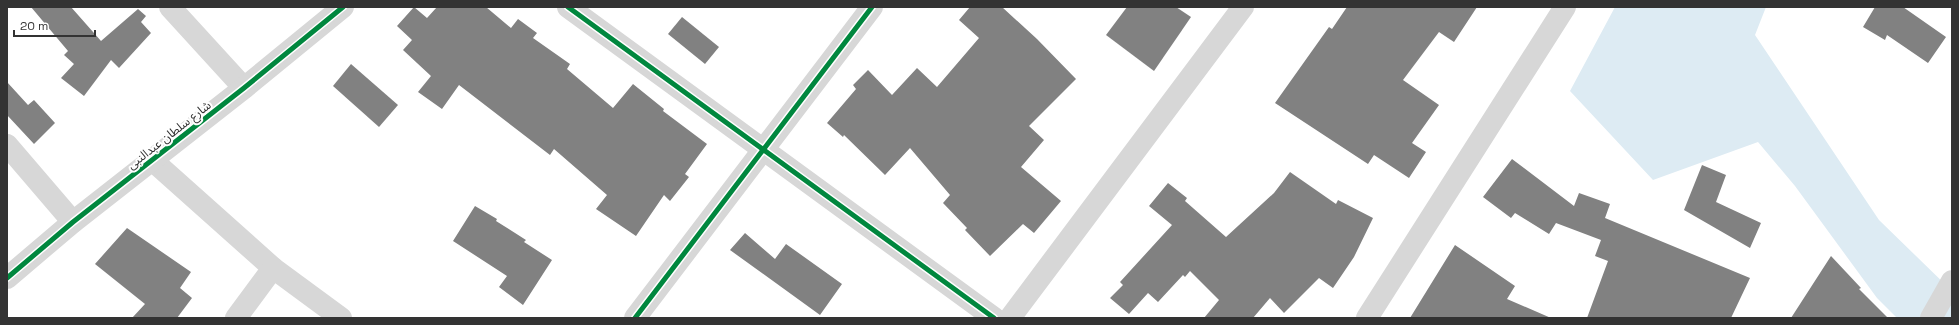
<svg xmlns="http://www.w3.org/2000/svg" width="1959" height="325" font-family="'Space Grotesk','Noto Sans Arabic',sans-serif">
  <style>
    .water { fill: #ddebf3 }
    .building { fill: #818181 }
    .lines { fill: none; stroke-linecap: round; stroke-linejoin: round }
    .minor { stroke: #d7d7d7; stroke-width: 22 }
    .cycleway-casing { stroke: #fff; stroke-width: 8 }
    .cycleway { stroke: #00873e; stroke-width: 5 }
    .labels { text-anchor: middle; stroke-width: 4; stroke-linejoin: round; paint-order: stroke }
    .street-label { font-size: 12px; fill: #333; stroke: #fff }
  </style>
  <rect width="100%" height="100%" fill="#fff"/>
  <polygon class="water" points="1615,7 1766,7 1755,35 1879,220 1952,291 1952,318 1897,318 1877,298 1795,186 1758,142 1653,180 1570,91"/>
  <g class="building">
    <polygon points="31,7 71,7 101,41 138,9 146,16 141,22 151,33 119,68 111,60 84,96 61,78 74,64 64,55 68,51"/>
    <polygon points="414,7 427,18 437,7 486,7 511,28 518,19 537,33 533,38 570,64 567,69 613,108 633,84 664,109 663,111 707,144 685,174 689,177 670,201 664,195 636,236 596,209 607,195 554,149 550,155 459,85 442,109 418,92 431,76 403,50 412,40 397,26"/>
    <polygon points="970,7 1002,7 1037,39 1076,79 1029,126 1044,140 1021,167 1061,201 1034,233 1023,224 990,256 965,230 967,228 943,203 950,195 910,148 885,175 844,135 843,137 827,123 856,89 853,85 868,70 892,95 917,68 937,87 979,38 959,20"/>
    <polygon points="1127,7 1176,7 1191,17 1154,71 1106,35"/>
    <polygon points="1347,7 1477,7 1454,42 1439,32 1403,80 1439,105 1412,143 1426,152 1409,178 1374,155 1368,164 1275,103 1329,27 1332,29"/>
    <polygon points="1875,7 1903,7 1946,37 1928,63 1887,35 1885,40 1863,27"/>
    <polygon points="682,17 719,47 705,64 668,34"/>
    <polygon points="351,64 398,105 379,127 333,86"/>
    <polygon points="7,82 28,105 34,100 55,123 34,144 7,115"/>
    <polygon points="1512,159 1574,206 1579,193 1610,204 1605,218 1750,278 1731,318 1587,318 1608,261 1595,256 1601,240 1556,223 1549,234 1515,213 1511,218 1483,197"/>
    <polygon points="1702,165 1726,175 1716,202 1761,223 1750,248 1684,210"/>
    <polygon points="1290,172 1336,204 1338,200 1373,218 1354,257 1333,288 1319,278 1284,313 1270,298 1253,318 1204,318 1219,300 1190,271 1185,277 1183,275 1158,302 1148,293 1129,314 1110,298 1123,285 1120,282 1172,225 1149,206 1168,183 1187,198 1185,201 1226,237 1274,193"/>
    <polygon points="475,206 497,219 496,221 526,240 524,242 552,260 523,305 499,287 507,276 453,241"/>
    <polygon points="127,228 191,272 180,288 192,298 177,318 132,318 145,304 95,264"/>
    <polygon points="745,233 775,259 786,244 842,284 820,315 730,250"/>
    <polygon points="1455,245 1515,286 1507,299 1551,318 1410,318"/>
    <polygon points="1831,256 1861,288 1859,289 1888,318 1791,318"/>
  </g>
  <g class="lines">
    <g class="minor">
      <polyline points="170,7 244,88"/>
      <polyline points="568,7 994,318"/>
      <polyline points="7,145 73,222"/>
      <polyline points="152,160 273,268 236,318"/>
      <polyline points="273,268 341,318"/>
      <polyline points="7,278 73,222 244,88 343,7"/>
      <polyline points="635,318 872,7"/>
      <polyline points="1010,318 1243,7"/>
      <polyline points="1367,318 1565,7"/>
      <polyline points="1931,318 1952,281"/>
    </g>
    <defs>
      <g id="cycleway">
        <polyline points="568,7 994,318"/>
        <polyline points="7,278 73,222 244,88 343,7"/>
        <polyline points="635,318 872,7"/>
      </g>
    </defs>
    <use href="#cycleway" class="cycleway-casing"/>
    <use href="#cycleway" class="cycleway"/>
  </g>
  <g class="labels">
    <g class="street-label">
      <text transform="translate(169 135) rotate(-38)" y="4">شارع سلطان عبدالنبى</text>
    </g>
  </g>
  <rect width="1959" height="325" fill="none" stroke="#333333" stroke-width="16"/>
  <path d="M14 30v6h81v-6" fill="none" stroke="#333333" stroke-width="2"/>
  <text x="20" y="30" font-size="12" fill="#333333" stroke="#ffffff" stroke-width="3" paint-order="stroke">20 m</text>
</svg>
